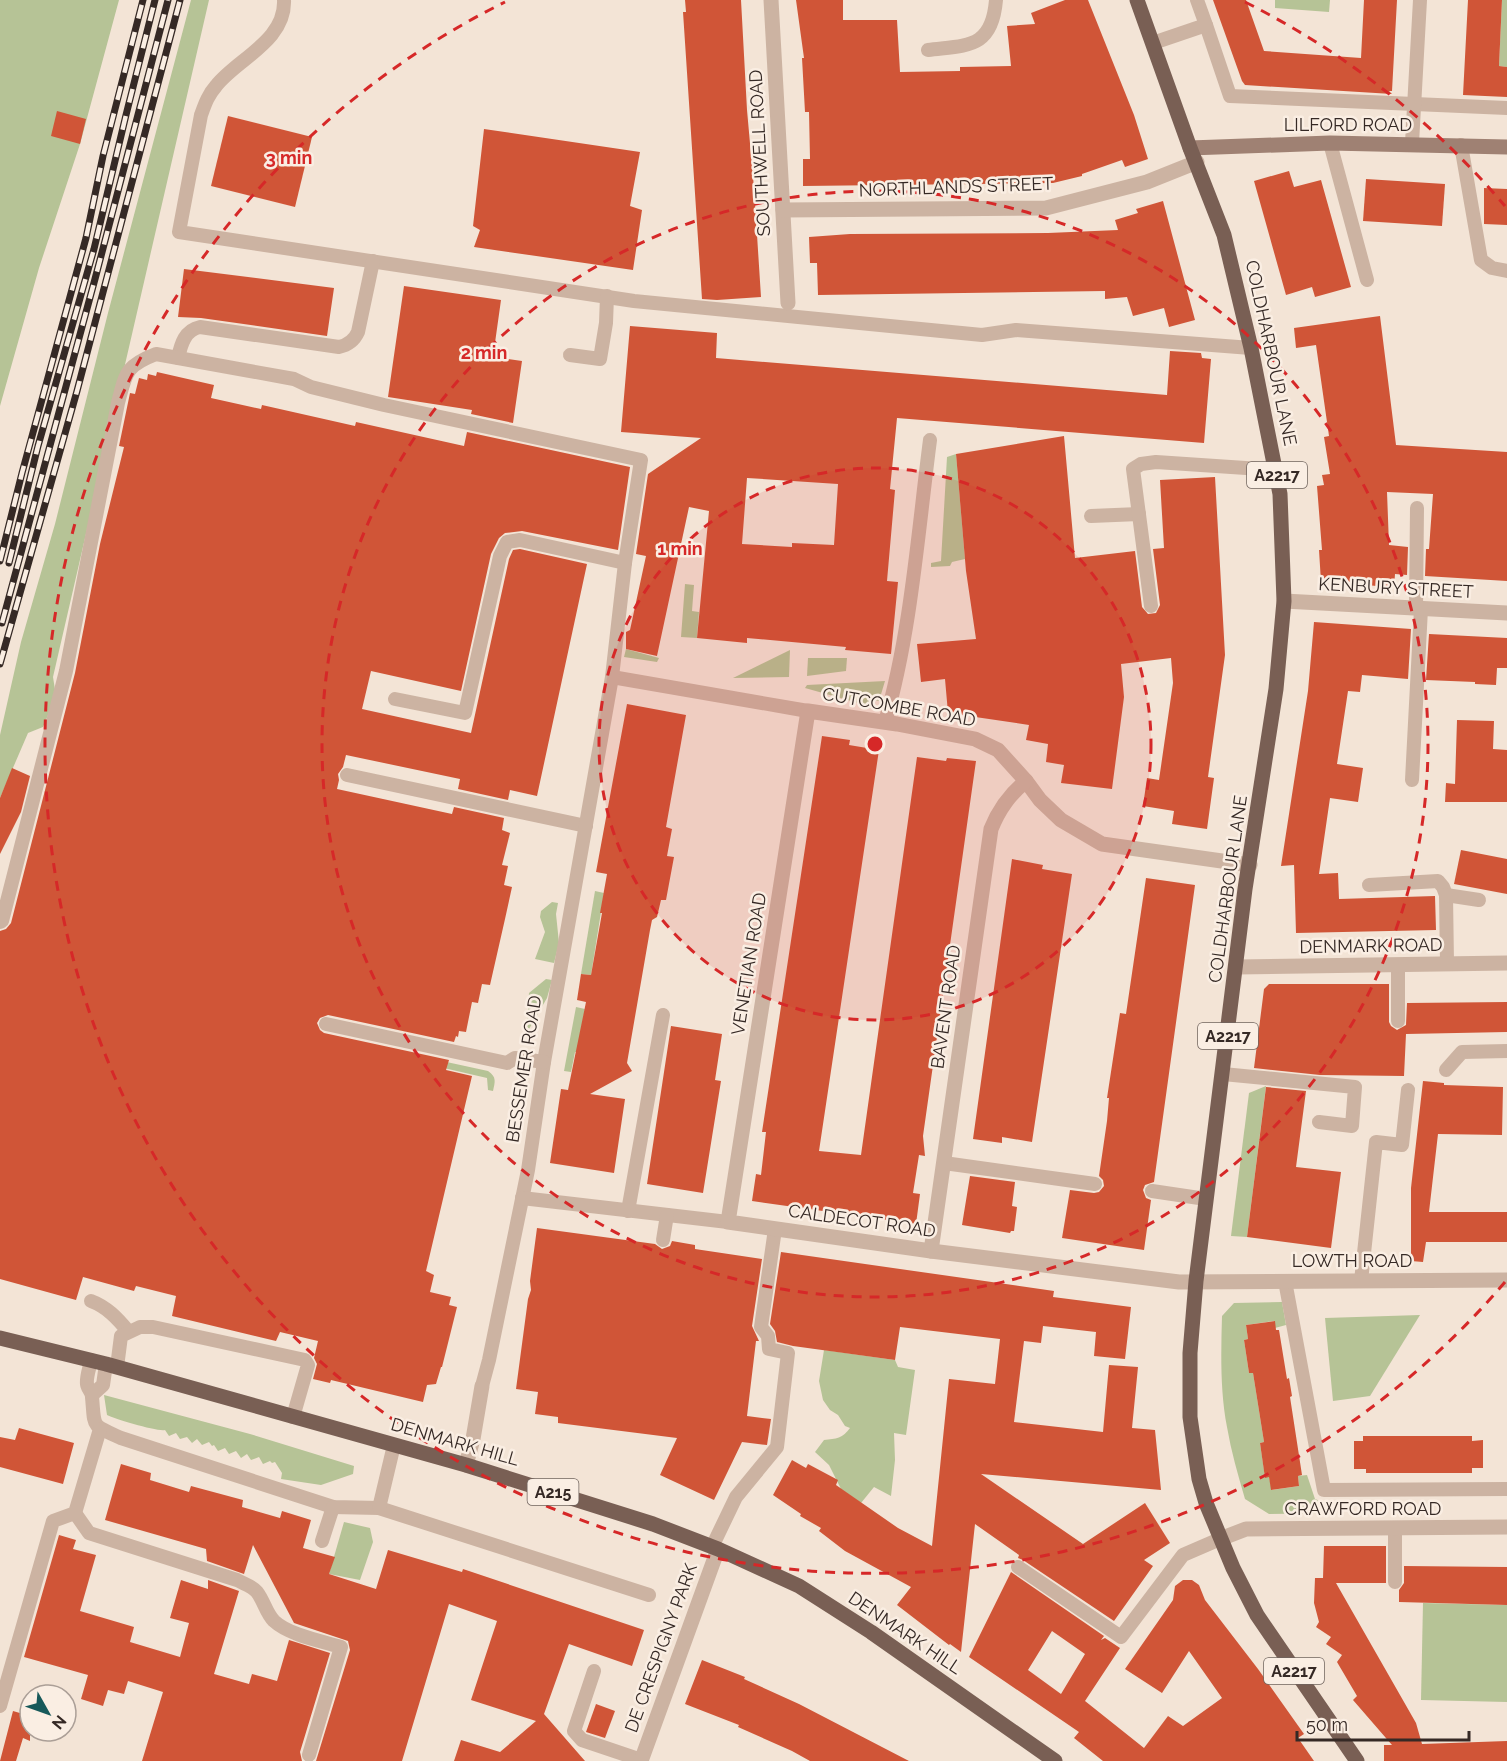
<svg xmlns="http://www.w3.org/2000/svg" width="1507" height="1761" font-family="Raleway,sans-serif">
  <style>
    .green { fill: #b6c396 }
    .building { fill: #d05537; fill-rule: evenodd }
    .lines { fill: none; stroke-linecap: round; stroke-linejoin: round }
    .lane { stroke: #ccb3a2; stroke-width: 14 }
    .street { stroke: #ccb3a2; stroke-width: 15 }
    .secondary { stroke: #9f8173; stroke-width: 15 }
    .primary { stroke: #795f54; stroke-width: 15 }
    .rail-casing { stroke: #352925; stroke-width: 7 }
    .rail { stroke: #faeee3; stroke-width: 4.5; stroke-dasharray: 14; stroke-linecap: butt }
    .ring { fill: none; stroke: #d62828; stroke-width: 3; stroke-dasharray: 10 8 }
    .labels { text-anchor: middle; stroke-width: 5; stroke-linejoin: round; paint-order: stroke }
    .shield { fill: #faeee3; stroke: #70645e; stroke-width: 1.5 }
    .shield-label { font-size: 16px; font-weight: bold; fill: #352925 }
    .street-label { font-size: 18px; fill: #352925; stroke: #faeee3 }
    .centre { fill: #d62828; stroke: #faeee3; stroke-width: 3 }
    .ring-label { font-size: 18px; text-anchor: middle; font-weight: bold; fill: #d62828; stroke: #faeee3; stroke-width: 5; stroke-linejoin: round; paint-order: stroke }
  </style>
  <rect width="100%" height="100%" fill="#f3e4d6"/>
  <g class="green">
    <polygon points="0,0 119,0 80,144 39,268 0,406"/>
    <polygon points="191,0 209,0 56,664 53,677 56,696 43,727 28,733 0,798 0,735 21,642 55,524 108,313"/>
    <polygon points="1275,0 1330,0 1329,12 1275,8"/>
    <polygon points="1502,0 1507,0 1507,67 1499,66"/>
    <polygon points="956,454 965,559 952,562 950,566 931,567 931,563 941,561 947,457"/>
    <polygon points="685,584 694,585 692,611 699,612 697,638 681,637"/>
    <polygon points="626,649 659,658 657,662 624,657"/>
    <polygon points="790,650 789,677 733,678"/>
    <polygon points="808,658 847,658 846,671 807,676"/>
    <polygon points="885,681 879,701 874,700 869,706 805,688 807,685"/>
    <polygon points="595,891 604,893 591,975 581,974"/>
    <polygon points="552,902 558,903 556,914 559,943 554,963 535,959 545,932 540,917 541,911"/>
    <polygon points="546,979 552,980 547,998 529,1029 527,1027 529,993"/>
    <polygon points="576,1007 585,1009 577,1052 575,1052 571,1072 564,1071"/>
    <path d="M396,1051l92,20c9,6 7,11 5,20l-5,-1 -1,-12 -108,-25z"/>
    <polygon points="1266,1086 1247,1237 1231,1236 1249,1093"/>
    <path d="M1282,1302l4,23 -11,3 -1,-7 -28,4 2,14 -4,1 5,33h4l11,69 -4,1 5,34h4l3,13 27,-4 -1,-10 9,-1 8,24 19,7 2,7 -67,1 -24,-15c-7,-24 -14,-48 -18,-72 -7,-36 -6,-75 -5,-111l12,-13z"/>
    <polygon points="1420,1315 1370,1396 1333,1401 1325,1318"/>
    <path d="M824,1350l71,10 3,7 17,3 -9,65 -12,-2 1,27 -4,36 -17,-9 -13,16 -20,-14 -12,-24 -14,-13 9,-12c12,-1 19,-2 26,-12l-5,-2 -7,-11 -8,-5 -7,-10 -4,-19z"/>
    <path d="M104,1395l146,39 104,32 -1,8 -32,11 -40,-6 1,-6 -7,-11 -3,1 -2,-2 -7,3 -4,-7 -8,3 -4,-6 -6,4 -5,-7 -7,3 -4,-6 -7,3 -4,-6 -2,1 -3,-4 -7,3 -5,-6 -5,4 -5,-6 -7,2 -4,-6 -7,3 -4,-6c-7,2 -50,-11 -58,-15z"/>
    <polygon points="344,1522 370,1528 373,1542 360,1580 329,1574"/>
    <polygon points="1423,1603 1507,1605 1507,1702 1421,1700"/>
  </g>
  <g class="building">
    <polygon points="685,0 741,0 747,110 754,188 761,297 717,300 702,299 683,12 686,12"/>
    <polygon points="796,0 843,0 843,20 897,20 900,72 960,71 960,67 1011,66 1007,26 1035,24 1031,13 1065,0 1088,0 1134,115 1148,159 1125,167 1122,160 1082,174 1082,176 1053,183 803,186 803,159 810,159 809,112 805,112 802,58 804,58"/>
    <polygon points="1213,0 1246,0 1264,51 1361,58 1364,0 1397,0 1392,91 1389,91 1392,94 1245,85 1242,81"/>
    <polygon points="1468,0 1502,0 1499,66 1507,67 1507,97 1463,95"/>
    <polygon points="57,111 86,119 80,144 51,136"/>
    <polygon points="228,116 312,137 295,207 211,186"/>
    <polygon points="484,129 640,152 630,206 642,210 633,270 474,247 480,230 473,226"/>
    <polygon points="1289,171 1294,187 1321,180 1351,287 1315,297 1312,287 1286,295 1254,181"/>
    <polygon points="1366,179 1445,184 1442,226 1363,221"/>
    <polygon points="1484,188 1507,189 1507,225 1484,224"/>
    <polygon points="1163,201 1195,320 1169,327 1164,308 1133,316 1127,297 1105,299 1105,291 818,295 817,263 810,263 809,237 850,234 1048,233 1118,230 1115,220 1138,213 1136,209"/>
    <polygon points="184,269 334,288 327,336 201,318 178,317"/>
    <polygon points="404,286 501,300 493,357 522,361 513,423 471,414 472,410 388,397"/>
    <polygon points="1380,316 1396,445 1507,452 1507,581 1425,576 1426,549 1429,549 1433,494 1387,492 1389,545 1408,547 1407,575 1395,574 1394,588 1332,581 1321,582 1319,550 1322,550 1317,486 1324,485 1322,475 1330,474 1324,437 1329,436 1316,345 1296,348 1294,328"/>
    <path d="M630,326l87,7 -1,25 451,37 3,-44 31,2 1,5 9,1 -7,84 -307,-25 -7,71 5,1 -8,91 11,1 -7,72 -46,-4 1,-3 -99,-9v5l-50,-5 12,-127 -20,-4 -32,149 -31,-7v-17l4,-2 16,-74 -10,-2 12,-80 53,-36 -80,-6zM747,478l91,6 -4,61 -42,-2v4l-50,-3z"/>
    <polygon points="157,372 214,385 211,398 261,409 262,405 355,426 356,422 464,446 467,432 630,467 618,550 522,531 505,533 499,538 491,554 461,691 371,671 362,709 471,733 509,559 513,550 520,549 587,564 537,796 510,790 508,800 458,789 460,779 346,755 343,767 338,774 339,780 337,789 452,814 454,807 504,818 502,830 510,833 502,865 508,866 504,885 512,887 505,919 490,985 482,984 478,1003 472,1002 466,1032 459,1031 458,1037 456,1036 454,1042 328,1015 320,1018 317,1023 320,1030 324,1033 449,1060 446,1070 472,1076 426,1271 434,1275 430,1292 451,1297 449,1305 457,1307 442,1367 441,1367 436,1384 427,1385 423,1402 331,1380 330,1383 313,1379 317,1364 314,1358 318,1341 280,1332 276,1341 172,1316 176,1296 136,1286 134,1291 83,1277 76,1300 0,1279 0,931 6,929 11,923 75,673 100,544 124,447 119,446 130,393 135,394 139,378 147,380 148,374 156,376"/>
    <polygon points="1064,436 1075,558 1135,551 1142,607 1148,614 1156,613 1160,605 1153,549 1164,548 1160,480 1215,477 1225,655 1208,777 1214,778 1207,829 1172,824 1174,811 1143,806 1147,778 1159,780 1173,683 1171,658 1121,664 1124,697 1112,789 1061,783 1064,765 1046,762 1048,744 1026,740 1029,725 948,713 945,679 921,682 917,644 976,639 966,571 956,454"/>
    <polygon points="1314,622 1411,629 1408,679 1362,675 1360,692 1348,691 1337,764 1363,768 1358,802 1330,798 1319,874 1338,873 1339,899 1435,896 1436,930 1296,933 1294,865 1281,866 1308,691"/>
    <polygon points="1429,634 1507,638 1507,668 1497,668 1496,685 1475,684 1475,682 1426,680"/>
    <polygon points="627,704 686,715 666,827 672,829 667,856 674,857 666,900 661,900 657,917 652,920 650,930 627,1063 632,1071 590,1094 625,1099 614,1173 550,1163 561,1089 568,1090 586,1002 577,1000 581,974 591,975 602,913 600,913 607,874 596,872"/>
    <polygon points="1457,720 1494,721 1493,749 1507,750 1507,802 1445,802 1446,783 1455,784"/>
    <polygon points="822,736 850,740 849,745 879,750 819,1151 861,1155 917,757 946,761 947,758 976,761 923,1136 925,1156 919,1155 913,1193 920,1194 916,1224 752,1201 756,1174 761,1175 766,1132 762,1132"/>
    <polygon points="12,768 30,776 21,812 0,854 0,798"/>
    <polygon points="1461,850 1507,859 1507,894 1454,884"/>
    <polygon points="1012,859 1043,865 1042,869 1072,874 1032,1142 1002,1137 1002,1143 973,1139"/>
    <polygon points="1146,878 1195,885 1154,1182 1145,1185 1143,1190 1146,1198 1151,1200 1144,1250 1062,1238 1070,1190 1094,1193 1099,1192 1104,1186 1103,1180 1099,1176 1107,1121 1109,1098 1107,1098 1120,1013 1126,1014"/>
    <polygon points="1269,984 1389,984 1389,1022 1391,1026 1397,1030 1406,1025 1407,1003 1507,1002 1507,1032 1406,1034 1404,1076 1320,1075 1254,1068 1264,989"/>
    <polygon points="671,1026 722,1034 715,1080 721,1081 703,1193 647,1184"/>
    <polygon points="1423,1081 1444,1083 1444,1085 1503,1087 1502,1135 1438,1134 1429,1212 1507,1212 1507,1242 1426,1242 1423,1262 1411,1261 1411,1188"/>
    <polygon points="1266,1087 1306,1091 1296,1167 1341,1172 1331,1248 1247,1237"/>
    <polygon points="970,1176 1015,1182 1012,1206 1017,1207 1014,1231 1011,1231 1010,1233 962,1225"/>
    <polygon points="537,1228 655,1244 662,1249 670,1246 672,1241 695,1245 695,1249 762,1259 752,1326 759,1341 756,1341 747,1416 771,1419 767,1445 742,1442 714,1500 660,1475 677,1438 558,1423 558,1417 535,1414 538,1392 516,1389 528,1299 531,1290 530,1281"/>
    <polygon points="781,1252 1054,1291 1053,1297 1131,1307 1125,1359 1094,1356 1096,1332 1043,1326 1041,1343 1024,1341 1014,1422 1103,1432 1109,1365 1138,1367 1132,1428 1155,1430 1161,1490 981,1474 1083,1544 1145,1503 1170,1543 1144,1560 1153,1566 1114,1621 1023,1560 1018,1558 1019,1555 975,1524 961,1652 950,1644 949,1645 897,1605 911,1587 845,1551 819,1531 821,1528 800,1516 801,1514 773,1495 792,1460 806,1468 808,1464 838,1480 836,1485 898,1528 932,1546 949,1379 995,1384 1000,1339 900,1327 895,1360 793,1346 777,1342 775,1331 770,1324"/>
    <polygon points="1275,1321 1276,1330 1279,1330 1287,1379 1289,1378 1292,1396 1290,1397 1302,1475 1298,1476 1299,1486 1271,1490 1269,1477 1265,1478 1260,1443 1264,1442 1253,1373 1249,1373 1244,1340 1248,1339 1246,1325"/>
    <polygon points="19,1428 74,1443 63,1484 0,1467 0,1437 15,1440"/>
    <polygon points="1363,1436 1472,1436 1472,1441 1483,1440 1483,1468 1472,1468 1472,1473 1366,1473 1366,1469 1354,1469 1354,1441 1363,1441"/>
    <polygon points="121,1464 151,1473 150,1480 189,1492 191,1486 243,1500 242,1507 280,1518 282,1511 311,1520 303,1548 335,1557 329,1574 376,1589 388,1550 462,1572 463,1569 644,1630 632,1666 569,1644 544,1714 585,1761 454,1761 461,1740 500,1752 536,1721 471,1700 497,1621 449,1604 402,1761 316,1761 350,1650 348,1641 294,1623 253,1545 244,1574 207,1561 206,1549 105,1520"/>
    <polygon points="59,1535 76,1540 73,1549 96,1555 80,1611 134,1627 130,1642 180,1657 189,1623 170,1618 181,1580 208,1589 208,1580 239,1591 214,1674 249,1684 252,1674 277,1681 289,1640 330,1653 300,1752 302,1761 142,1761 163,1692 128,1681 124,1694 108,1690 103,1706 81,1699 88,1675 24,1657"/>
    <polygon points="1324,1546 1386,1546 1386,1583 1336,1583 1416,1723 1422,1744 1507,1741 1507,1761 1384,1761 1384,1745 1392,1745 1353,1700 1357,1696 1337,1662 1342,1655 1326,1644 1331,1637 1316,1627 1319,1622 1314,1603 1315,1578 1323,1578"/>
    <polygon points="1404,1566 1507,1567 1507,1605 1399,1602 1399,1590 1404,1583"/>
    <path d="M1011,1572l93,64 -3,4 4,-2 15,10 -35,53 59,47 24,-32 15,10 39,-28 -33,-47 -27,42 -37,-24 48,-69 2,-14 8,-6h9l7,5 6,15 53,69 46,65 -6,4 16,23h-211l-29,-23 5,-6 -110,-75zM1052,1631l33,23 -24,40 -33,-24z"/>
    <polygon points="702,1660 745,1677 744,1679 799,1704 909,1761 810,1761 792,1751 738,1727 739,1725 685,1704"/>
    <polygon points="596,1704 615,1711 605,1738 586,1732"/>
    <polygon points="13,1711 30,1716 30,1741 23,1738 16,1761 0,1761"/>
  </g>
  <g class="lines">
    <g class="lane">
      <path d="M284,0c2,41 -47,59 -68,86 -8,9 -11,18 -15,29l-22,117 455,69 348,34 34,-5 235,18"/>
      <polyline points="1206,25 1230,96 1507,108"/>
      <polyline points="1153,43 1206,25 1197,0"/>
      <path d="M928,50c39,-5 64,-1 68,-50"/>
      <polyline points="1330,143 1367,280"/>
      <polyline points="1412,143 1420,0"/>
      <polyline points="1461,145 1481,260 1492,268 1507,271"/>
      <polyline points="570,355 600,359 606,323 607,296"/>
      <path d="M178,358c3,-14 7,-28 22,-31l139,20c9,-2 15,-6 19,-15l15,-71"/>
      <polyline points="1091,516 1139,514"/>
      <polyline points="1151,606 1133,469 1141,464 1156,462 1276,470"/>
      <polyline points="1416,608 1417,508"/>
      <polyline points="612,677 808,711"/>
      <polyline points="395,699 465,713 500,556 507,542 520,540 625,563"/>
      <path d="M885,722c26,-89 33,-190 45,-282"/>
      <polyline points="347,775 586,826"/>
      <polyline points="1412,780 1421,609"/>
      <polyline points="1369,885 1438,881 1443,887 1446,895 1447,963"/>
      <polyline points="1446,895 1479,900"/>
      <path d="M0,922l2,-1 64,-250 52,-268c8,-30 7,-37 38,-49l138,25 17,8 73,18 257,55 -16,103 -13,114 -68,385 -16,108 -39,190 -7,26"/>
      <polyline points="1398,965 1398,1021"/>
      <polyline points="326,1024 507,1063 515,1058 544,1062"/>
      <polyline points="1446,1070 1462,1052 1507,1051"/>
      <polyline points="1223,1074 1355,1087 1352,1126 1319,1122"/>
      <polyline points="944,1163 1095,1184"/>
      <polyline points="1152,1191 1206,1199"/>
      <polyline points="522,1198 728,1222"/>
      <polyline points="628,1211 663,1015"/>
      <polyline points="663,1240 667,1215"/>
      <polyline points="1285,1281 1324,1490 1507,1489"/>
      <polyline points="1361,1281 1376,1142 1402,1145 1408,1090"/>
      <path d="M91,1301c16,6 26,17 37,30"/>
      <path d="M91,1360c-1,7 -5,17 -4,24 0,4 5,8 5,13 3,31 -2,27 29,41l212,69 46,1 270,87"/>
      <polyline points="117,1367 121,1336 140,1327 153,1327 305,1360 308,1365 293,1417"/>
      <polyline points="92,1395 103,1385 106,1364"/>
      <polyline points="379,1508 394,1445"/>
      <path d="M75,1513l14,20 148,47c7,4 15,6 20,12 7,9 9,21 17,29 15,14 47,20 67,26l-32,108"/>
      <polyline points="322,1541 333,1507"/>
      <polyline points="712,1547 736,1497 777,1447 788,1353 769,1349 768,1336 761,1327 775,1229"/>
      <polyline points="1018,1567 1121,1637 1183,1555 1220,1539"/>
      <polyline points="1395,1582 1395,1529"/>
      <polyline points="594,1671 574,1731 582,1740 641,1760"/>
      <polyline points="0,1706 53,1521 75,1513 100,1429"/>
    </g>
    <g class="street">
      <polyline points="771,0 788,303"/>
      <polyline points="783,210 1046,208 1147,182 1197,162"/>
      <polyline points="1284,601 1507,613"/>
      <polyline points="1250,865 1102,844 1061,820 1040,800 1026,781 998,750 975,739 897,724 808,711 728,1222 931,1251 1179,1282 1507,1280"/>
      <polyline points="1237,967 1507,963"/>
      <path d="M931,1251l60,-422c8,-20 18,-34 35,-48"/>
      <polyline points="466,1465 473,1439 482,1386"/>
      <polyline points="1220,1539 1246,1529 1507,1527"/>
      <polyline points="641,1761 718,1549"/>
    </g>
    <polyline class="secondary" points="1190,148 1330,143 1507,147"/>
    <g class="primary">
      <polyline points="1137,0 1190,148 1224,235 1251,348 1280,494 1284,601 1276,689 1245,889 1196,1281 1190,1353 1190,1417 1199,1479 1206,1503 1233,1568 1257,1615 1357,1761"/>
      <polyline points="0,1338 106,1364 466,1465 653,1524 718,1549 799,1586 871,1632 1055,1761"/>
    </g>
    <defs>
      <g id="rail">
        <polyline points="0,561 22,473 86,238 103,156 143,0"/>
        <polyline points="9,563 38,446 94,249 126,115 155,0"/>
        <polyline points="2,623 95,279 168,0"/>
        <polyline points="0,664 77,391 180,0"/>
      </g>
    </defs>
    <use href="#rail" class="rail-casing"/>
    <use href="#rail" class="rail"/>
  </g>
  <circle cx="875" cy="744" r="276" fill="#d62828" fill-opacity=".12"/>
  <g class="ring">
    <circle cx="875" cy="744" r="276"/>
    <circle cx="875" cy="744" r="553"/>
    <path d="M1505 1282A829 829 0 1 1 505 2M1245 2A829 829 0 0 1 1505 206"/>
  </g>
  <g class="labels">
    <g class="shield">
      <rect x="1247" y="462" width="60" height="26" rx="4.5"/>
      <rect x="1198" y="1023" width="60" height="26" rx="4.5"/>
      <rect x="527.5" y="1479" width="51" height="26" rx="4.5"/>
      <rect x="1264" y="1658" width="60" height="26" rx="4.5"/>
    </g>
    <g class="shield-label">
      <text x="1277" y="481">A2217</text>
      <text x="1228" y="1042">A2217</text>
      <text x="553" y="1498">A215</text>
      <text x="1294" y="1677">A2217</text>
    </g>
    <g class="street-label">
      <text x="1348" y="131">LILFORD ROAD</text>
      <text transform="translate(760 153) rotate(-93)" y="6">SOUTHWELL ROAD</text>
      <text transform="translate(956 187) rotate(-2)" y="6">NORTHLANDS STREET</text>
      <text transform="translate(1271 353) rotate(78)" y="6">COLDHARBOUR LANE</text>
      <text transform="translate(1396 588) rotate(3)" y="6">KENBURY STREET</text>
      <text transform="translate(899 707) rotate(10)" y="6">CUTCOMBE ROAD</text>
      <text transform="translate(1228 889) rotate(-82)" y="6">COLDHARBOUR LANE</text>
      <text transform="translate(1371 946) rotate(-1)" y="6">DENMARK ROAD</text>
      <text transform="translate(749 964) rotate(-81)" y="6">VENETIAN ROAD</text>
      <text transform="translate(946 1007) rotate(-82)" y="6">BAVENT ROAD</text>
      <text transform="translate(524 1069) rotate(-81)" y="6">BESSEMER ROAD</text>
      <text transform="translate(862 1221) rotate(8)" y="6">CALDECOT ROAD</text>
      <text x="1352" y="1267">LOWTH ROAD</text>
      <text transform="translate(455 1442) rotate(16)" y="6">DENMARK HILL</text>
      <text x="1363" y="1515">CRAWFORD ROAD</text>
      <text transform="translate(905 1633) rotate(34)" y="6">DENMARK HILL</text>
      <text transform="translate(661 1648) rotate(-70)" y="6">DE CRESPIGNY PARK</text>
    </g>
  </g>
  <circle cx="875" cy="744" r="9" class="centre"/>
  <g class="ring-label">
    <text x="289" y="164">3 min</text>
    <text x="484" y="359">2 min</text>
    <text x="680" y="555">1 min</text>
  </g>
  <g transform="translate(48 1713) rotate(130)"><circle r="28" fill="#faeee3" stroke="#ab9f97" stroke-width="1.5"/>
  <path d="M0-4.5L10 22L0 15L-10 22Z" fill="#17595a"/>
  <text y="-9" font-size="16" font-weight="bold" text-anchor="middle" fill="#352925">N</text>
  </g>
  <path d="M1297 1731v9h172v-9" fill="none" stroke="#352925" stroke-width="3"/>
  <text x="1306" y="1731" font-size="18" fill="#352925" stroke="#faeee3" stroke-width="4.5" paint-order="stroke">50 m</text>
</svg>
